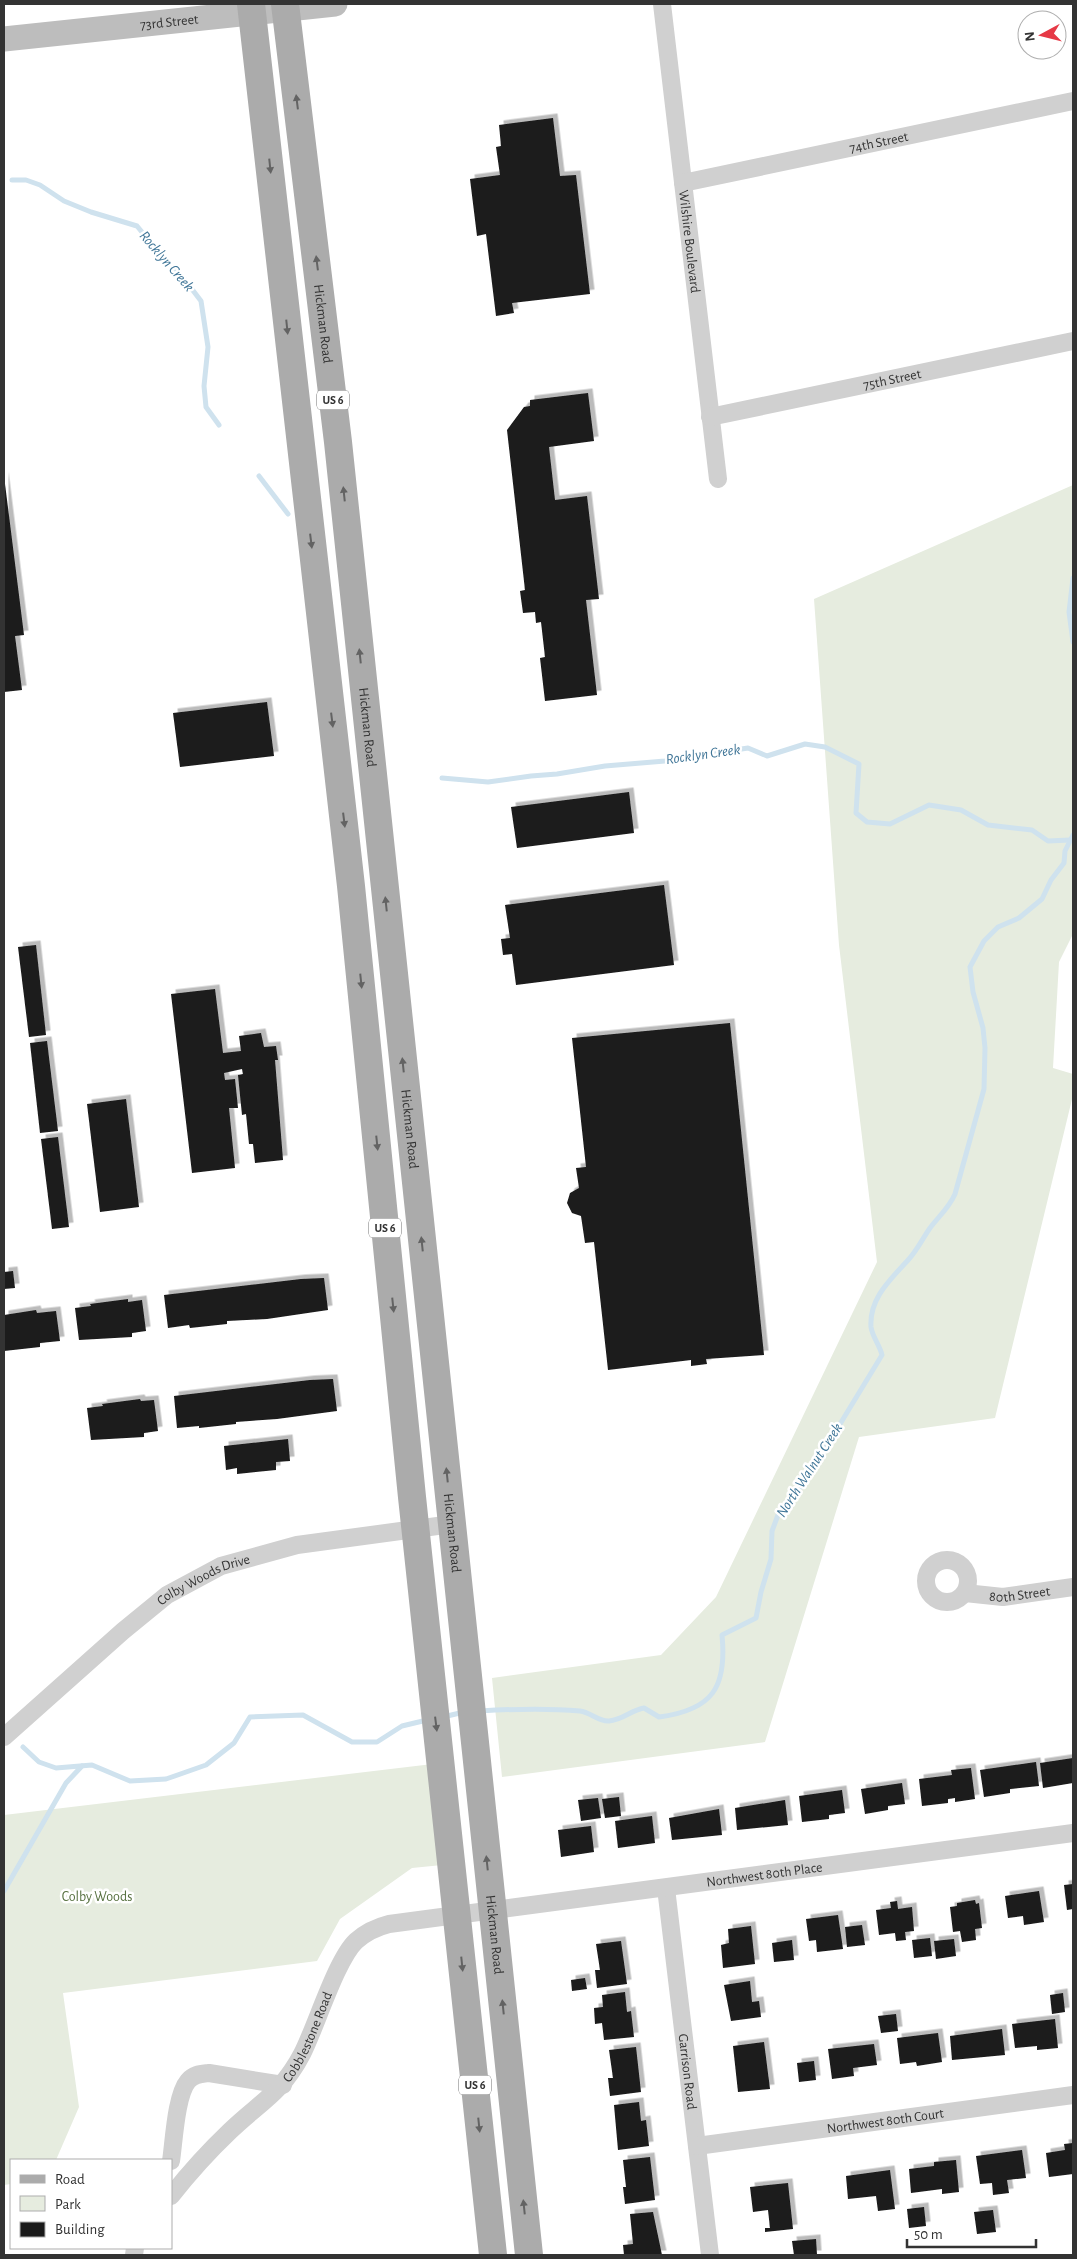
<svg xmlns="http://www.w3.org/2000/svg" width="1077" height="2259" font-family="'Alegreya Sans',sans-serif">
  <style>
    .green { fill: #e6ecdf }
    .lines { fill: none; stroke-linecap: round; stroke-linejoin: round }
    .stream { stroke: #cfe2ee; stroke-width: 5 }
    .building { fill: #1a1a1a; filter: url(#shadow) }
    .street { stroke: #d0d0d0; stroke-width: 18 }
    .secondary { stroke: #bdbdbd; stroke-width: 25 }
    .primary { stroke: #ababab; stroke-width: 28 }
    .oneway { fill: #636363 }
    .labels { text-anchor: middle; stroke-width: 5; stroke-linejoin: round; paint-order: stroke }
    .shield { fill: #fff; stroke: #707070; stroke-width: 1 }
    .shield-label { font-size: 12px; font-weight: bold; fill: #333 }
    .street-label { font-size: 14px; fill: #333; stroke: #fff }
    .park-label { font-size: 14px; fill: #56703f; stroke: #fff }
    .water-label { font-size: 15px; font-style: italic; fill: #3f7597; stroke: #fff }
  </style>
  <defs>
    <filter id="shadow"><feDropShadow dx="4.5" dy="-4.5" stdDeviation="0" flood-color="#0004"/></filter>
  </defs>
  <rect width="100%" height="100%" fill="#fff"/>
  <g class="green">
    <polygon points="1073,485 1073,934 1059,962 1053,1068 1073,1074 1073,1095 995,1418 859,1437 765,1742 502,1777 492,1678 661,1655 716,1597 877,1262 839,945 814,599"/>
    <polygon points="441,1763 452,1864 412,1868 340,1919 317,1961 63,1993 79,2107 56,2160 11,2160 11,2184 4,2185 4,1815"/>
  </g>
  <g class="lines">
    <g class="stream">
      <polyline points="12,180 26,180 40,185 64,201 91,212 137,226 164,259 185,280 201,301 208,347 204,386 206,407 219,425"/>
      <polyline points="259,476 288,514"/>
      <polyline points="1073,578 1069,612 1073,642"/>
      <polyline points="442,778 488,782 531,776 557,774 605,766 665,761 748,748 767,756 805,744 825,747 859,764 856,813 867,822 890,824 929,805 961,810 988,825 1032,830 1048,841 1070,840"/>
      <path d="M480,1711c33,-2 67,-3 100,0 10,1 19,11 29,10 14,-1 22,-11 35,-13l15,9c54,-7 68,-30 63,-82l34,-17 5,-26 10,-33 1,-28 6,-16 28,-35 76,-125c-2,-9 -10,-19 -11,-28 -2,-29 20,-48 38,-68 8,-9 14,-21 21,-31 9,-12 19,-20 25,-34l29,-105 1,-41 -2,-20 -10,-36 -3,-25 14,-26 14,-14 21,-9 23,-19 9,-19 13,-17 1,-12 8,-16"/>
      <polyline points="443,1717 464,1712"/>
      <polyline points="23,1747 39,1762 56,1768 92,1765 130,1781 166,1779 206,1765 234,1743 250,1717 303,1715 352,1742 377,1742 402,1726 427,1720"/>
      <polyline points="4,1891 66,1783 82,1766"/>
    </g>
  </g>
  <g class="building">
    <polygon points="553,118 560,176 576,175 590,294 512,303 514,313 496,316 486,234 477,236 470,179 500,175 496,147 501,146 499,125"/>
    <polygon points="588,393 594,441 549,447 555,500 587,496 599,599 586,600 597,695 545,701 540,658 545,657 541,622 536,623 535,612 523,613 520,591 525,590 507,430 524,407 530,406 530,400"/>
    <polygon points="4,476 24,635 15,636 22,690 4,692"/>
    <polygon points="267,702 274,756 180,767 173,713"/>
    <polygon points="629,792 634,833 517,848 511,807"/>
    <polygon points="664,885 674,965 516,985 512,954 503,955 501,939 510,938 505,905"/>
    <polygon points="36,945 46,1035 29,1037 18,947"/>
    <polygon points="215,989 223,1053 241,1051 239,1036 261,1033 264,1047 276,1046 278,1060 275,1060 283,1160 255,1163 253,1144 249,1144 246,1114 242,1115 238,1075 243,1074 242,1069 224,1073 225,1080 235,1079 238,1108 229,1108 235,1168 192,1173 171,994"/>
    <polygon points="730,1023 764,1355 706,1359 707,1364 691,1366 691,1360 608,1370 594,1242 585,1243 581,1216 572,1213 567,1203 570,1193 579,1188 576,1168 586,1167 572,1038"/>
    <polygon points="47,1041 58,1131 40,1133 30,1043"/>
    <polygon points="126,1099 139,1207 100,1212 87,1104"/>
    <polygon points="58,1137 69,1227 52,1229 41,1139"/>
    <polygon points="13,1271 15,1288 4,1289 4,1272"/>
    <polygon points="324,1278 328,1310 267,1319 227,1321 227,1324 190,1328 189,1325 168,1328 164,1295 301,1279"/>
    <polygon points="128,1299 128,1302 142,1300 146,1331 132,1333 132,1337 79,1340 75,1308 91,1306 90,1304"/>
    <polygon points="36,1310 37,1313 56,1311 60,1341 40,1343 40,1347 4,1351 4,1315"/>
    <polygon points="333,1379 337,1411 277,1419 236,1422 236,1424 199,1428 199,1426 177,1428 174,1396 310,1380"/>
    <polygon points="140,1399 141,1401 154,1400 158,1431 144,1433 144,1437 91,1440 87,1408 103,1406 102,1404"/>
    <polygon points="288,1439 290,1461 276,1462 276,1470 237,1474 237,1468 226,1470 224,1446"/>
    <polygon points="1073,1758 1073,1783 1043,1788 1040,1763"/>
    <polygon points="1036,1762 1039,1786 1010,1789 1010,1793 984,1797 980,1770"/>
    <polygon points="971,1768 975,1799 955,1802 955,1798 948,1799 948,1803 922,1806 919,1779 952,1775 951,1770"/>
    <polygon points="902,1783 905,1804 888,1806 888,1810 865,1814 861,1789"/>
    <polygon points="842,1790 845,1813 829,1815 829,1819 802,1822 799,1796"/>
    <polygon points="619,1797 621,1816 605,1818 602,1799"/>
    <polygon points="598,1798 601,1818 581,1821 578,1800"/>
    <polygon points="785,1800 788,1825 737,1830 735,1808"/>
    <polygon points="719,1809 722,1835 672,1840 669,1818"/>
    <polygon points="652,1816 655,1843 618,1848 615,1821"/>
    <polygon points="591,1826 594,1852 561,1857 558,1830"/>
    <polygon points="1073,1884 1073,1909 1067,1910 1064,1885"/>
    <polygon points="1039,1891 1044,1922 1024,1925 1023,1916 1008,1918 1005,1896"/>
    <polygon points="975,1900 976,1904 979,1903 982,1928 975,1929 976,1940 962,1942 960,1931 953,1932 950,1907 957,1906 957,1903"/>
    <polygon points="897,1901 898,1909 912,1907 914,1931 905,1932 906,1940 896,1941 895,1933 879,1935 876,1910 891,1908 890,1902"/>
    <polygon points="838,1915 843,1949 817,1952 816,1940 809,1941 806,1919"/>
    <polygon points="862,1925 865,1945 847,1947 845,1927"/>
    <polygon points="751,1926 755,1964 723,1968 721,1945 729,1943 728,1929"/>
    <polygon points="930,1938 932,1956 914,1958 912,1940"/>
    <polygon points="954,1939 956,1956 936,1959 934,1941"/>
    <polygon points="792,1940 794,1960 774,1962 772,1943"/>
    <polygon points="621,1941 627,1984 597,1988 595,1970 600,1970 596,1944"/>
    <polygon points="585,1978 587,1989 572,1991 571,1980"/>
    <polygon points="750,1981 752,2002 759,2001 761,2017 731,2021 724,1985"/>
    <polygon points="625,1992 627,2012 631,2011 634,2037 604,2040 602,2023 595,2024 594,2008 603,2007 602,1995"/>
    <polygon points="1063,1993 1065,2012 1052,2014 1050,1995"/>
    <polygon points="896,2014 898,2031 881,2033 878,2016"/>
    <polygon points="1055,2019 1058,2048 1037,2050 1037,2046 1015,2048 1012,2024"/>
    <polygon points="1002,2029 1005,2055 952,2060 950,2036"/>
    <polygon points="938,2033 942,2062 917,2066 916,2062 900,2064 897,2038"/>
    <polygon points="764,2042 770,2089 738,2092 733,2046"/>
    <polygon points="874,2044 877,2065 853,2068 854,2076 832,2079 828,2049"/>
    <polygon points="636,2047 641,2092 610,2096 608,2078 613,2078 609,2050"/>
    <polygon points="814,2061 816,2080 799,2082 797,2063"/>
    <polygon points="639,2102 641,2121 646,2120 649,2146 618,2150 614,2105"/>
    <polygon points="1073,2143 1073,2174 1049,2177 1046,2153 1065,2150 1064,2144"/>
    <polygon points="1022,2150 1026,2178 1007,2180 1009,2193 993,2195 992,2183 980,2184 976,2156"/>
    <polygon points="650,2157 655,2200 625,2204 623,2187 626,2187 623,2160"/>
    <polygon points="956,2160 959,2192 942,2194 942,2189 911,2193 909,2169 934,2166 934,2162"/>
    <polygon points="890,2170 895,2209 878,2211 876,2196 848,2199 846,2176"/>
    <polygon points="788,2183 793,2229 765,2232 765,2228 770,2228 768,2210 753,2212 750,2187"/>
    <polygon points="924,2207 926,2226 909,2228 907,2209"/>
    <polygon points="993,2210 996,2232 977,2234 974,2212"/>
    <polygon points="653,2212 662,2255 624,2255 623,2245 633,2244 630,2214"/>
    <polygon points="816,2239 817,2255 794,2255 792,2241"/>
  </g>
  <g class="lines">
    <g class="street">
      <path id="s1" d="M662,4l56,475"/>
      <path id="s2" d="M683,183l390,-82"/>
      <path id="s3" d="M710,417l363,-76"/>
      <circle cx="947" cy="1581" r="21"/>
      <path id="s4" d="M965,1593l38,4 70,-10"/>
      <path id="s5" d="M4,1737l119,-106 44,-36 54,-29 76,-21 155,-21"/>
      <path id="s6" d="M666,1888l44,367"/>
      <path id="s7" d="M697,2146l376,-51"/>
      <path d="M171,2161c3,-20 5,-66 17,-80 6,-7 13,-7 21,-8l74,12"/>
      <path id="s8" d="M171,2196c18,-23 38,-45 59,-65 30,-29 51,-37 72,-77 14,-27 34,-94 54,-113 9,-8 21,-14 33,-17l684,-91"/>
      <polyline points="134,2255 135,2248"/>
    </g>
    <path class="secondary" id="s9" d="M4,39l331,-35"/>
    <g class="primary">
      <polyline points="251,4 351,886 412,1497 493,2255"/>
      <path id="s10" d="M285,4l53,438 191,1813"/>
    </g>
  </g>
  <defs><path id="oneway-solid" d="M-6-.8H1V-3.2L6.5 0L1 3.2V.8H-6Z" transform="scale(1.25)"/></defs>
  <g class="oneway">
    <use href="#oneway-solid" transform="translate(297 102) rotate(-97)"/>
    <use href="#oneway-solid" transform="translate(270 166) rotate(84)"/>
    <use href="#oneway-solid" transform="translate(317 263) rotate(-97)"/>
    <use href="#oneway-solid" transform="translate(287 327) rotate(84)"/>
    <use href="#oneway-solid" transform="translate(344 494) rotate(-96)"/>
    <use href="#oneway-solid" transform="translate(311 541) rotate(83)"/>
    <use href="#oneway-solid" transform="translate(360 656) rotate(-96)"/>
    <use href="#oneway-solid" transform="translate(332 720) rotate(83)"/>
    <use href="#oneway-solid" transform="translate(344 820) rotate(83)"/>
    <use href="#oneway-solid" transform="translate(386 904) rotate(-96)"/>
    <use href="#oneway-solid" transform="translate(361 981) rotate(84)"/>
    <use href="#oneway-solid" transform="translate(403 1065) rotate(-96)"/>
    <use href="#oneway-solid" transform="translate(377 1143) rotate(84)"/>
    <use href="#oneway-solid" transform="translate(422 1244) rotate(-96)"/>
    <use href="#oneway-solid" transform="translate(393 1305) rotate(84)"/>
    <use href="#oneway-solid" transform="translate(447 1475) rotate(-96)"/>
    <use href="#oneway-solid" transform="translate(436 1724) rotate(83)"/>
    <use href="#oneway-solid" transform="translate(487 1863) rotate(-96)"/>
    <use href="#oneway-solid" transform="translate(462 1964) rotate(84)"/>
    <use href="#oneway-solid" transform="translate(503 2007) rotate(-96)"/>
    <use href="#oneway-solid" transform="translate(479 2125) rotate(84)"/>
    <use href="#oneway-solid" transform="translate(524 2207) rotate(-96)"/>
  </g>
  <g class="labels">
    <g class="shield">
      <rect x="317" y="390.5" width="32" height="19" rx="4"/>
      <rect x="369" y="1218.5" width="32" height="19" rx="4"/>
      <rect x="459" y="2075.5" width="32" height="19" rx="4"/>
    </g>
    <g class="shield-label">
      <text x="333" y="404">US 6</text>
      <text x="385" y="1232">US 6</text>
      <text x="475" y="2089">US 6</text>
    </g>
    <g class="street-label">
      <text dy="5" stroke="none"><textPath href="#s9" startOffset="166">73rd Street</textPath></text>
      <text dy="5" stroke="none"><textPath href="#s2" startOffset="200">74th Street</textPath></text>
      <text dy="5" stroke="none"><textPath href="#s1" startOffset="239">Wilshire Boulevard</textPath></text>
      <text dy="5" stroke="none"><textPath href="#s10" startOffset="322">Hickman Road</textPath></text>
      <text dy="5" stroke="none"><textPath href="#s3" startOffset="186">75th Street</textPath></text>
      <text dy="5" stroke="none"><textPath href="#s10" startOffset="728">Hickman Road</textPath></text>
      <text dy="5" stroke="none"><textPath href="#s10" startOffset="1132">Hickman Road</textPath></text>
      <text dy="5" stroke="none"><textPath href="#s10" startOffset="1538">Hickman Road</textPath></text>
      <text dy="5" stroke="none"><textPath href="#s5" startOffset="256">Colby Woods Drive</textPath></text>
      <text dy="5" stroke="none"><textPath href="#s4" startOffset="55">80th Street</textPath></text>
      <text dy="5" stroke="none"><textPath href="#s8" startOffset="736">Northwest 80th Place</textPath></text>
      <text dy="5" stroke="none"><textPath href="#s10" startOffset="1942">Hickman Road</textPath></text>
      <text dy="5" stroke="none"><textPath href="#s8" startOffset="212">Cobblestone Road</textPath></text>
      <text dy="5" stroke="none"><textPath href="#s6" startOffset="185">Garrison Road</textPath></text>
      <text dy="5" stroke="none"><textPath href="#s7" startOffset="190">Northwest 80th Court</textPath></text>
    </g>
    <g class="park-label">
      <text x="97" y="1901">Colby Woods</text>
    </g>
    <g class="water-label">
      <text transform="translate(167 261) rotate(49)" y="5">Rocklyn Creek</text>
      <text transform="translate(703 754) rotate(-8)" y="5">Rocklyn Creek</text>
      <text transform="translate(809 1470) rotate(-57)" y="5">North Walnut Creek</text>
    </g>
  </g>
  <rect width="1077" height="2259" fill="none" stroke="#333333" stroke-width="10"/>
  <rect x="10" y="2159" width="162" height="90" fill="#ffffff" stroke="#adadad"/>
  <rect x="20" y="2175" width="25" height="8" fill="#ababab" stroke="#adadad"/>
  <text x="55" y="2184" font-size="15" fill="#333333">Road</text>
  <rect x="20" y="2196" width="25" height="15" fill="#e6ecdf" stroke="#adadad"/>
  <text x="55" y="2209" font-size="15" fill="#333333">Park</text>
  <rect x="20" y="2222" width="25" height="15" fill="#1a1a1a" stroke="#adadad"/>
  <text x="55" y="2234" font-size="15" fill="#333333">Building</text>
  <g transform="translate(1042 35) rotate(263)"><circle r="24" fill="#ffffff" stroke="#adadad"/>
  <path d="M0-4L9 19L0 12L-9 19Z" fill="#e63946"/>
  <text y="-8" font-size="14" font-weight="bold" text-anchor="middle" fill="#333333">N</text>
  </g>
  <path d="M907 2239v8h129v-8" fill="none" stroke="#333333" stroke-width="2.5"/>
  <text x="914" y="2239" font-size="15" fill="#333333" stroke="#ffffff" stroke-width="4" paint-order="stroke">50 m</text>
</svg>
